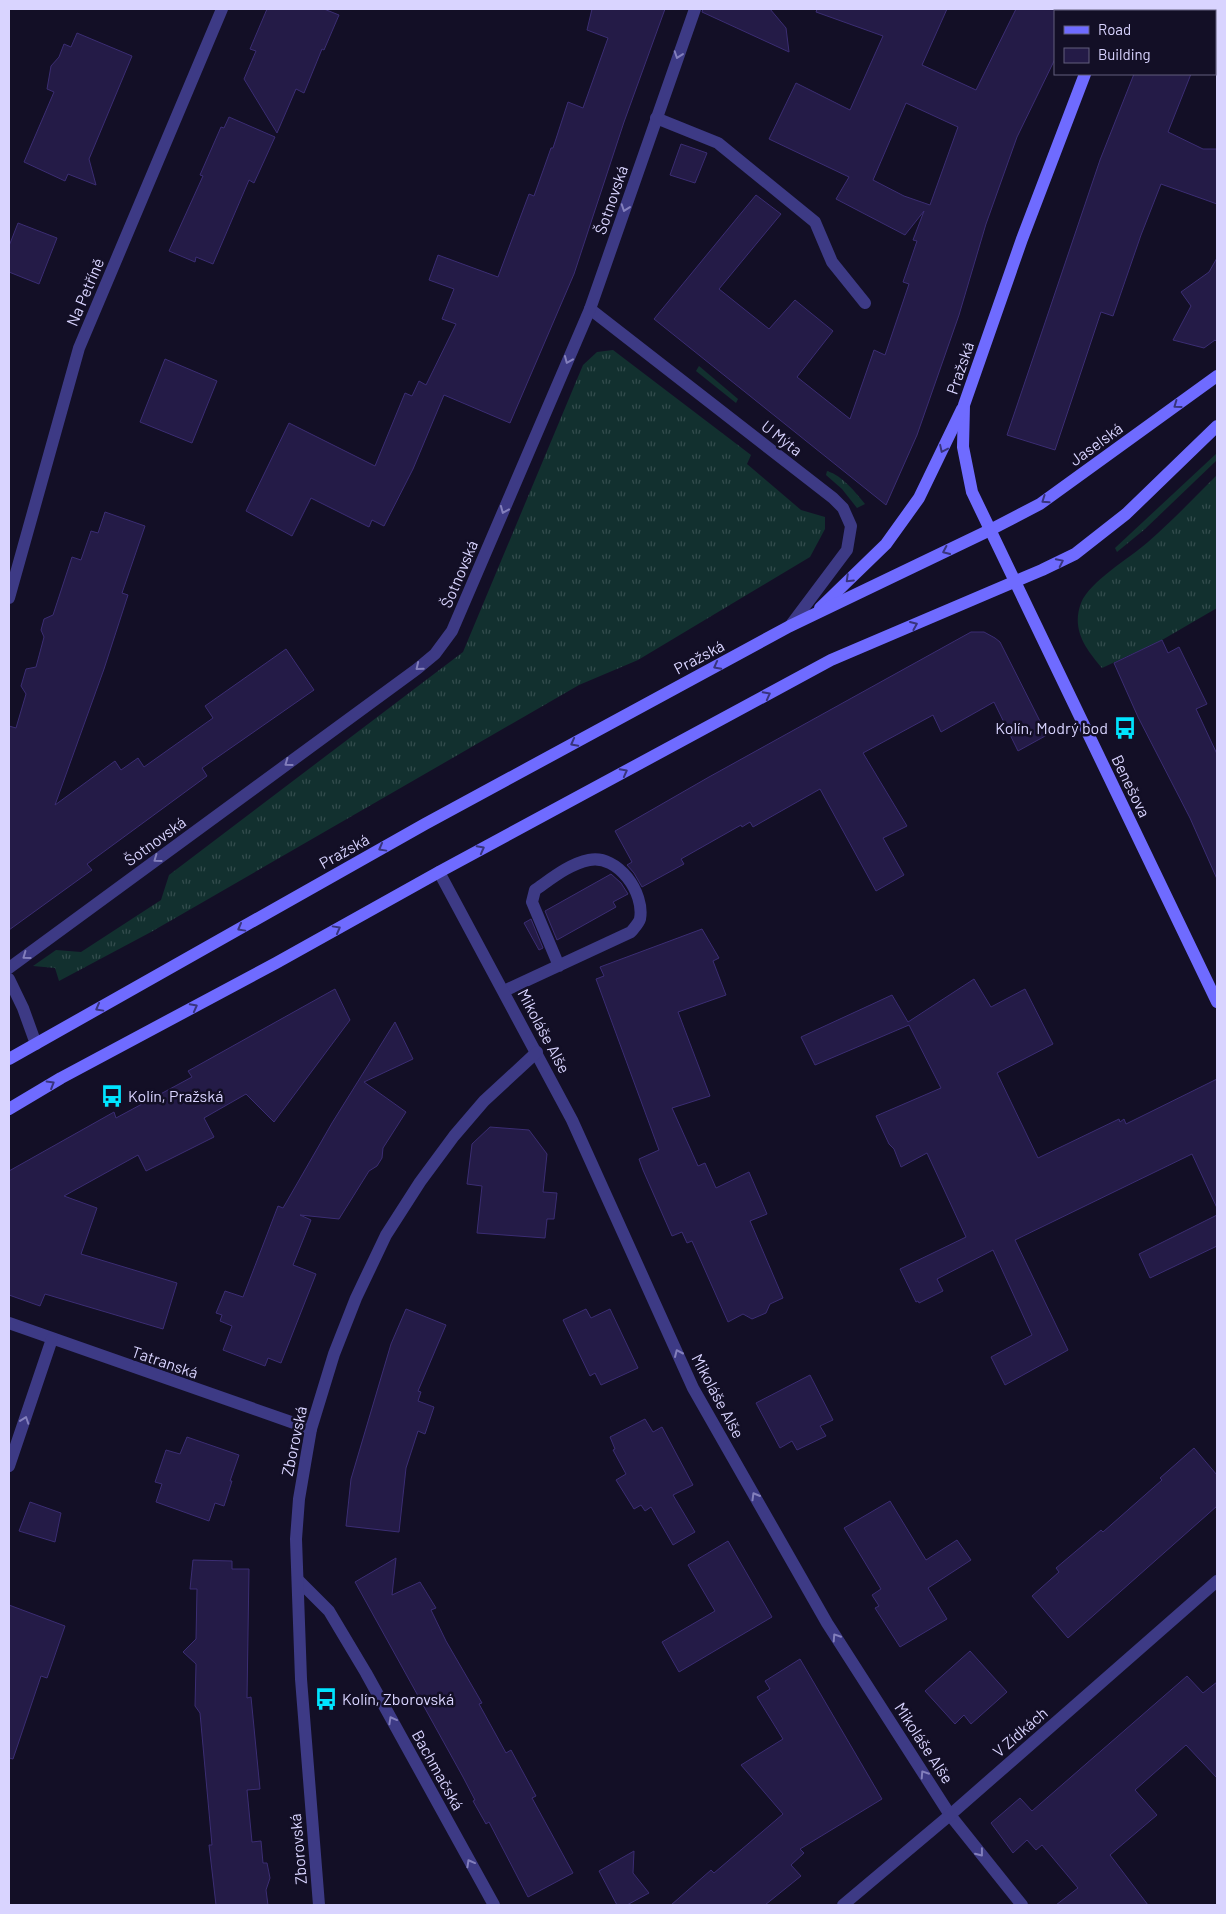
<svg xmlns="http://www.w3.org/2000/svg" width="1226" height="1914" font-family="Barlow,sans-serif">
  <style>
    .grass { fill: url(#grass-tufts) }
    .building { fill: #241b47; stroke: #3b2d73; fill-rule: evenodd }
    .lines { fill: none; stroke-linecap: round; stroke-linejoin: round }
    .lane { stroke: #3d3a85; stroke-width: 12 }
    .street { stroke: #3d3a85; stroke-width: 12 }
    .secondary { stroke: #6f6bff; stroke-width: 12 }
    .oneway { stroke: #837fbc }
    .oneway2 { stroke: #38347d }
    .labels { text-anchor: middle; stroke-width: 5; stroke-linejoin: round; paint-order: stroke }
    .street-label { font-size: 16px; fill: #d9d4ff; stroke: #130f26 }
    .poi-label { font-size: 16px; fill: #d9d4ff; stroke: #130f26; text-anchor: start }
  </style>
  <defs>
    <pattern id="grass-tufts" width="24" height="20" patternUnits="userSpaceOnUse" patternTransform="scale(1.25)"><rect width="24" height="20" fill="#12302f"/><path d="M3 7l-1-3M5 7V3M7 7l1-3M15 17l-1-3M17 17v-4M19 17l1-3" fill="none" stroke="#344d4e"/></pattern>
  </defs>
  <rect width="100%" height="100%" fill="#130f26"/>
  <g class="grass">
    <polygon points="613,350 751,455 747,464 801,510 825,517 825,529 810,557 638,660 579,685 151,932 59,981 55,968 33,966 56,950 81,952 161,900 169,875 463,652 583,365 597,352"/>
    <polygon points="699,366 738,399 736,403 696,371"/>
    <polygon points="1217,453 1217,460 1145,529 1117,552 1115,548"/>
    <path d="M827,471c16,5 28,21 38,33l-8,4 -15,-19 -16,-14z"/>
    <path d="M1217,475v133l-55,32 -60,28c-16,-19 -31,-38 -21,-65 9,-22 49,-45 67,-61 24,-21 46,-44 69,-67z"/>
  </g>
  <g class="building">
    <polygon points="267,9 324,9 339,15 324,50 322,49 304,93 296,89 277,133 244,79 256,51 250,49"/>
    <polygon points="592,9 665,9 624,122 574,274 510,423 444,395 413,469 384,526 372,520 369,527 311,498 292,536 246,511 289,423 375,466 405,393 412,396 419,381 426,385 456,324 442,319 454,289 429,280 438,255 498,277 529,194 534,196 551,148 553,148 568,102 583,108 608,38 587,30"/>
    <polygon points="703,9 770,9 786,28 789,52 702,12"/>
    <path d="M817,9h130l-25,56 54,25 40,-81h39v50l-38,78 -31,87 -27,91 -42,120 -31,70 -232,-186 102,-124 25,19 -62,75 50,40 26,-29 38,31 -36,46 53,42 24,-69 11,5 24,-71 -6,-2 14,-41 -4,-1 11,-29 -19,24 -69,-36 13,-22 -80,-38 27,-56 54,27 33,-74 -67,-24zM906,103l52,24 -28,78 -26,-9 -31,-16z"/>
    <polygon points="77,33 132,56 89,159 96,185 68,174 65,181 24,162 54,92 47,89 51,66 59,57 64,44 71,47"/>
    <polygon points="1134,74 1191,74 1168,132 1203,149 1217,149 1217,204 1161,184 1141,235 1113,316 1101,312 1055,450 1007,435 1100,160"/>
    <polygon points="229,117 275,137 254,183 249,180 213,264 196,257 195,262 169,251 203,176 200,175 221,127 224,128"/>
    <polygon points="681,144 707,153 695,183 670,175"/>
    <polygon points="18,223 57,238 39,284 9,272 9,246"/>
    <polygon points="1217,258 1217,342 1215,340 1204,348 1173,340 1191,306 1181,292 1209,272"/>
    <polygon points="165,359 217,381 192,443 140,422"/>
    <polygon points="105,512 145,526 122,593 128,595 104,669 55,805 115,761 121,770 138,758 144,767 213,718 205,706 286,649 314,690 202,768 207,776 87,864 92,870 9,930 9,726 16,728 26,694 21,686 26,669 36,667 44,637 41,630 44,619 53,615 72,557 81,560 91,531 98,533"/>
    <polygon points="971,632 984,632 995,638 1000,642 1047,735 1018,751 994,702 941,732 933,715 863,753 907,826 883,838 904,875 876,891 820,789 753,827 750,822 742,827 741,825 681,859 684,864 642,887 634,873 627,865 632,862 615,831 709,777"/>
    <polygon points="1162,640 1168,653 1179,647 1207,704 1196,709 1217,754 1217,879 1190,818 1138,717 1114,663"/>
    <polygon points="611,874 621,883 628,894 613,902 616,907 557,940 545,911"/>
    <polygon points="531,919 543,948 539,950 524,923"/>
    <polygon points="702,929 719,958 713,961 726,995 678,1012 710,1096 672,1108 698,1166 705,1163 716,1188 749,1172 767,1214 750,1221 783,1298 770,1304 766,1313 752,1319 743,1314 728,1322 692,1241 687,1243 682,1232 672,1236 643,1170 639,1159 659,1150 596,979 604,976 600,967"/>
    <polygon points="974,979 991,1007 1025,989 1053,1044 997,1073 1038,1158 1119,1119 1120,1122 1124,1119 1126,1124 1217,1079 1217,1208 1192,1154 1015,1240 1068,1350 1005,1385 991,1357 1032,1335 993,1250 937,1279 943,1291 919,1303 918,1301 916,1302 900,1269 966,1237 927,1153 901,1167 894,1149 889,1144 876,1116 941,1088 909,1025 815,1065 801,1037 892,995 908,1022"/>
    <polygon points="335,989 350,1020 274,1122 246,1094 204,1118 214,1137 146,1171 138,1155 64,1196 97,1208 81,1254 177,1283 163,1329 45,1294 40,1306 9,1295 9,1171 114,1112 116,1118 192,1077 188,1071"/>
    <polygon points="395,1022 413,1059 364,1082 406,1112 383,1148 382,1158 377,1166 369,1171 339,1219 300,1215 311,1220 293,1265 316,1274 281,1363 268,1358 265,1366 223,1350 232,1326 220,1321 222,1315 216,1313 225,1291 243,1297 278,1206 283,1208 332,1123"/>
    <polygon points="490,1127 529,1130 547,1154 543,1192 557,1193 554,1219 547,1219 545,1238 477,1233 482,1186 467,1184 472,1144"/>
    <polygon points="1217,1215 1217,1246 1150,1278 1139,1254"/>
    <polygon points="406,1309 446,1325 418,1391 421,1392 418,1401 434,1407 425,1434 418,1431 406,1468 399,1532 346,1526 351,1479 391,1344"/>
    <polygon points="586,1309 591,1318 610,1309 638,1368 601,1385 595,1373 590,1376 563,1320"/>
    <polygon points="810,1375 833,1420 820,1426 826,1436 797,1450 792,1441 780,1448 756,1403"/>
    <polygon points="645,1419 653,1432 662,1427 693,1485 673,1495 695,1532 673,1545 651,1507 645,1511 641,1505 634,1509 616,1480 626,1474 613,1450 615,1449 610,1437"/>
    <polygon points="187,1437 239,1455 230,1481 232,1481 224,1506 215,1503 209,1521 156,1502 162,1484 155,1482 166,1450 180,1454"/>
    <polygon points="1194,1448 1217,1475 1217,1506 1068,1638 1032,1596 1059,1572 1056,1568 1101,1530 1103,1532 1162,1480 1160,1478"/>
    <polygon points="890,1501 926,1560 957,1540 971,1560 928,1588 947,1619 900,1647 875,1608 879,1606 872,1595 881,1589 844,1528"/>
    <polygon points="30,1502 61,1513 55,1542 19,1531"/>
    <polygon points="728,1541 772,1617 679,1672 662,1642 715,1611 688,1565"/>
    <polygon points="396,1558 392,1595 420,1582 436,1608 431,1610 446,1641 482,1703 479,1704 506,1753 511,1750 536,1796 532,1798 573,1873 528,1897 489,1822 486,1824 473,1801 475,1800 463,1777 355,1582"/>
    <polygon points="193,1560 232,1561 232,1569 249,1569 247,1698 251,1697 260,1789 247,1790 252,1842 261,1841 263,1863 267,1863 270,1878 266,1890 268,1905 216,1905 209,1845 212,1845 200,1713 195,1706 196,1664 183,1652 196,1639 197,1589 190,1589"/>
    <polygon points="9,1605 65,1626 47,1678 41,1676 13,1759 9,1758"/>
    <polygon points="970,1651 1007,1692 971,1724 964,1715 955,1724 925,1691"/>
    <polygon points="800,1659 882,1799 800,1849 804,1853 791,1865 801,1876 765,1905 671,1905 711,1870 714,1873 783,1814 741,1765 783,1739 757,1697 770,1689 765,1681"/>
    <polygon points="1187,1676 1203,1693 1217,1682 1217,1778 1186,1745 1135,1790 1157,1815 1110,1855 1148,1905 1056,1905 1078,1888 1042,1845 1036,1850 1027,1840 1013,1853 991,1823 1020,1798 1032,1811"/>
    <polygon points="634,1851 633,1873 649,1893 627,1905 617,1905 599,1871"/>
  </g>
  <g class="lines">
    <g class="lane">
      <polyline points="656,118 718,143 815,222 832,262 865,303"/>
      <path d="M504,991l127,-59c3,-4 8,-9 9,-13 5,-26 -22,-65 -51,-59 -20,4 -38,19 -54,30l-3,12 27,64"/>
    </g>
    <g class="street">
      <polyline points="590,309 833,498 843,508 851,526 847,550 790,626"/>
      <polyline points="9,598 79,348 222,9"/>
      <polyline points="439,872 572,1120 693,1388 827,1623 950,1815 1022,1905"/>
      <polyline points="9,968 417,669 435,654 452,631 590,309 695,9"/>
      <polyline points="9,979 23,1008 36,1044"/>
      <polyline points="9,1323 311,1429"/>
      <polyline points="9,1466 52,1339"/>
      <polyline points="298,1580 329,1611 366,1673 494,1905"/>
      <polyline points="319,1905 301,1679 296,1539 299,1499 311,1429 334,1354 356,1298 386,1235 420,1182 454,1136 484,1101 537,1052"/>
      <polyline points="843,1905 950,1815 1217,1581"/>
    </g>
    <g class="secondary">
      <polyline points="1111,11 1112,9"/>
      <polyline points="1085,74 1022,239 964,405 963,447 972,492 1217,1002"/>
      <polyline points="820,608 886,544 919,498 962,409"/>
      <polyline points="9,1059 425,824 790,626 990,530 1040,504 1217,376"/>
      <polyline points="9,1109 61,1078 276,963 439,872 831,660 1042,570 1075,554 1126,514 1217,426"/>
    </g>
  </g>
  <defs><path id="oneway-chevron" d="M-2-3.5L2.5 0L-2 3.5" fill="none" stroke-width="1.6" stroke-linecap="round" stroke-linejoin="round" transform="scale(1.25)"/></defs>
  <g class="oneway">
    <use href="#oneway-chevron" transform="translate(678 55) rotate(109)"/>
    <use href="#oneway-chevron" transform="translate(625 208) rotate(109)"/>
    <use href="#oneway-chevron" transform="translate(568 360) rotate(113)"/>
    <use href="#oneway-chevron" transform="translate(504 510) rotate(113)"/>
    <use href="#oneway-chevron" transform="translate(419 667) rotate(141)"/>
    <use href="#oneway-chevron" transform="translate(288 763) rotate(144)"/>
    <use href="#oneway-chevron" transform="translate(157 859) rotate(144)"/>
    <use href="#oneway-chevron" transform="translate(26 956) rotate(144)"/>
    <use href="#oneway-chevron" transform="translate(678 1353) rotate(-114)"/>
    <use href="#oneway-chevron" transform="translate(25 1420) rotate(-71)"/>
    <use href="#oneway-chevron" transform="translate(755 1496) rotate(-120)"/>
    <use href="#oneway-chevron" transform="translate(836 1637) rotate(-123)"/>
    <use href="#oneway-chevron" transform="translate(392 1720) rotate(-119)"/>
    <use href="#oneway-chevron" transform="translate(924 1774) rotate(-123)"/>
    <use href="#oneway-chevron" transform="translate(980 1853) rotate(52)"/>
    <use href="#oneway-chevron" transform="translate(470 1863) rotate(-119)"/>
  </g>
  <g class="oneway2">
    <use href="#oneway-chevron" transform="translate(1177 405) rotate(144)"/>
    <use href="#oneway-chevron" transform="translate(943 449) rotate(115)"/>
    <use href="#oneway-chevron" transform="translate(1045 500) rotate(145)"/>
    <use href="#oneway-chevron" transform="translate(946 551) rotate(155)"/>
    <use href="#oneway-chevron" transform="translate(1060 562) rotate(-26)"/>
    <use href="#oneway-chevron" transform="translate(849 579) rotate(136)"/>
    <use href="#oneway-chevron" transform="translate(914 625) rotate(-23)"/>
    <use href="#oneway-chevron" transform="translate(717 666) rotate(152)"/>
    <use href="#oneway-chevron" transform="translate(767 695) rotate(-28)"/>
    <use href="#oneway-chevron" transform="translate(574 743) rotate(152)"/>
    <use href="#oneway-chevron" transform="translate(624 772) rotate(-28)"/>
    <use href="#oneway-chevron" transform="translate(382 848) rotate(151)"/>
    <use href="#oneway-chevron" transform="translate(481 849) rotate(-28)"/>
    <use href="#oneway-chevron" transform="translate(241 928) rotate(151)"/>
    <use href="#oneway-chevron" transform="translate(337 929) rotate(-29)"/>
    <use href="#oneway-chevron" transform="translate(194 1007) rotate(-28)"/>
    <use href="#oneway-chevron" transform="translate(99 1008) rotate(151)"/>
    <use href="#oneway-chevron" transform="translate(51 1084) rotate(-31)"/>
  </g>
  <defs>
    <symbol id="bus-bare" viewBox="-9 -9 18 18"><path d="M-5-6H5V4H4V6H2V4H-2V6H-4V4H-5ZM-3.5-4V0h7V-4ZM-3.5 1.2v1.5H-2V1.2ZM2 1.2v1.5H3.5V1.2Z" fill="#00e5ff" stroke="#130f26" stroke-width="2.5" paint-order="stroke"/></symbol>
  </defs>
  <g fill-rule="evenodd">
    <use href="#bus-bare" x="1109" y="712" width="32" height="32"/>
    <use href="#bus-bare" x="96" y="1080" width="32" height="32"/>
    <use href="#bus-bare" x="310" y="1683" width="32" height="32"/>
  </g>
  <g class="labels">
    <g class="street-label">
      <text transform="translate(611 200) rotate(-71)" y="6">Šotnovská</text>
      <text transform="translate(85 292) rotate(-67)" y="6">Na Petříně</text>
      <text transform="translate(960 368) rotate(-71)" y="6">Pražská</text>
      <text transform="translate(782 438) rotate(38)" y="6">U Mýta</text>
      <text transform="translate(1096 444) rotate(-36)" y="6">Jaselská</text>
      <text transform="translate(459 574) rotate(-67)" y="6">Šotnovská</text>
      <text transform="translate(699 657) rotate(-28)" y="6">Pražská</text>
      <text transform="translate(1131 786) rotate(64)" y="6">Benešova</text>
      <text transform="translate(155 841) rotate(-36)" y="6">Šotnovská</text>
      <text transform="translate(344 851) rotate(-29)" y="6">Pražská</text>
      <text transform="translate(544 1031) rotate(62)" y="6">Mikoláše Alše</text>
      <text transform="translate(165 1362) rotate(19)" y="6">Tatranská</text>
      <text transform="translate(718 1396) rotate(62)" y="6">Mikoláše Alše</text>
      <text transform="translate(294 1441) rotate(-78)" y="6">Zborovská</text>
      <text transform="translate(1020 1732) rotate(-41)" y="6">V Zídkách</text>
      <text transform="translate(924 1743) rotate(57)" y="6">Mikoláše Alše</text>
      <text transform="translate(438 1770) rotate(61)" y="6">Bachmačská</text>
      <text transform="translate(298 1849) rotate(-95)" y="6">Zborovská</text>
    </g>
    <g class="poi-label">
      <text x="1108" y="734" text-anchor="end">Kolín, Modrý bod</text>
      <text x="128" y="1102">Kolín, Pražská</text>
      <text x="342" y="1705">Kolín, Zborovská</text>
    </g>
  </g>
  <rect width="1226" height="1914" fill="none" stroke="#d9d4ff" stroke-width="20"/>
  <rect x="1054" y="10" width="162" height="65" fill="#130f26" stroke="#625e7d"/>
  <rect x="1064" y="26" width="25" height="8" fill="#6f6bff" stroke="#625e7d"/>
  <text x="1098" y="35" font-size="15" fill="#d9d4ff">Road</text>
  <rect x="1064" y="48" width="25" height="15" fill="#241b47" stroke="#625e7d"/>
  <text x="1098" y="60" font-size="15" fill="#d9d4ff">Building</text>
</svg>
